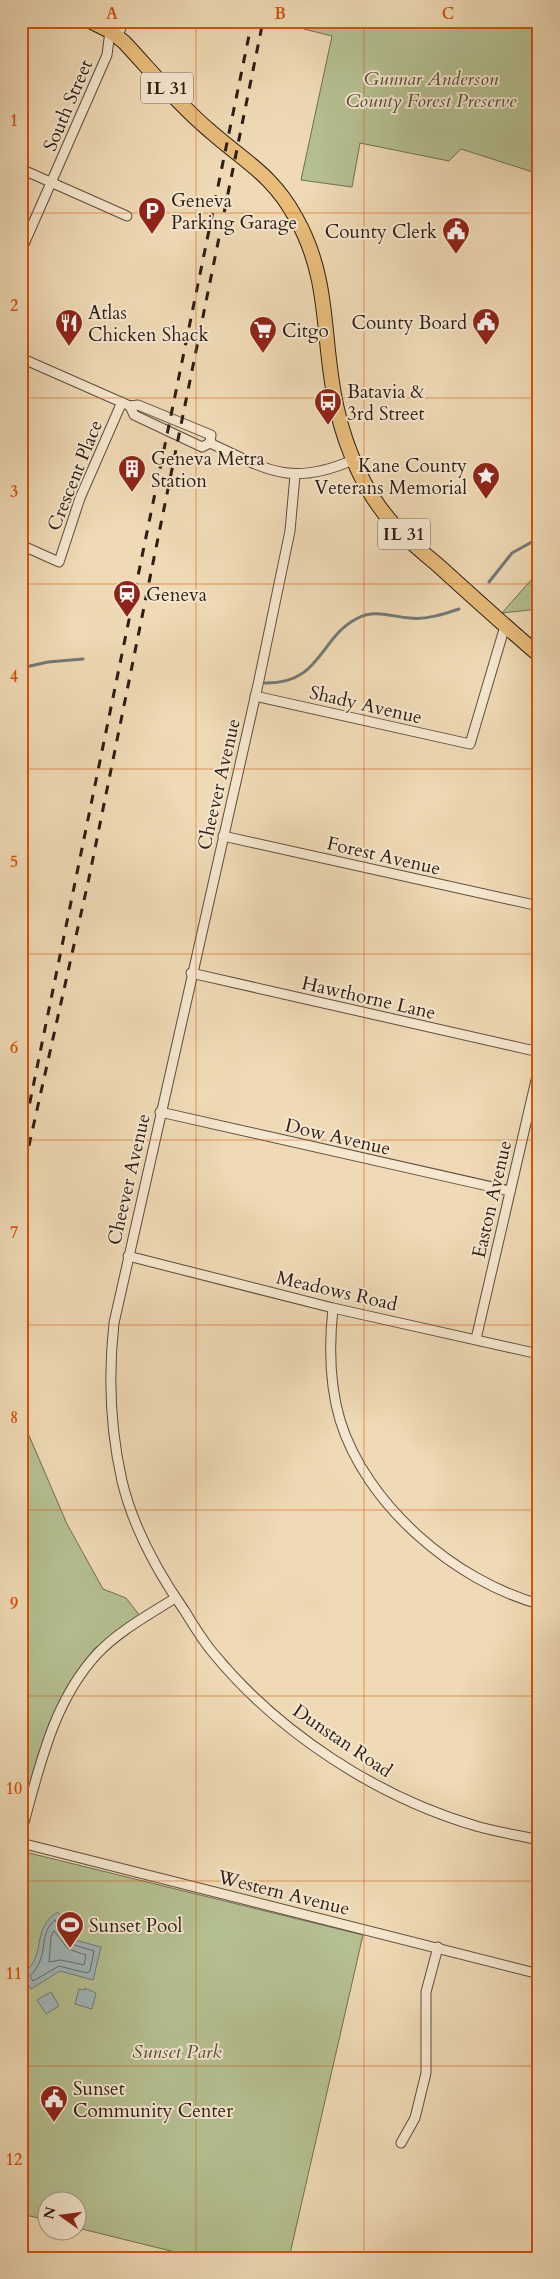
<svg xmlns="http://www.w3.org/2000/svg" width="560" height="2279" font-family="Cardo,serif">
  <style>
    .green { fill: #b5c091; stroke: #706e54 }
    .water { fill: #a0b7ba; stroke: #727978 }
    .lines { fill: none; stroke-linecap: round; stroke-linejoin: round }
    .shore { stroke: #666a68; stroke-width: 1 }
    .stream { stroke: #727978; stroke-width: 3 }
    .minor-casing { stroke: #5d4c3e; stroke-width: 11 }
    .primary-casing { stroke: #2c1d16; stroke-width: 16 }
    .minor { stroke: #f5e7cf; stroke-width: 9 }
    .primary { stroke: #e8bd7a; stroke-width: 14 }
    .rail { stroke: #2c1d16; stroke-width: 3; stroke-dasharray: 9 9; stroke-linecap: butt }
    .grid { fill: none; stroke: #d5530d; stroke-width: 1; stroke-opacity: 0.55 }
    .labels { text-anchor: middle; stroke-width: 4; stroke-linejoin: round; paint-order: stroke }
    .shield { fill: #f5e7cf; stroke: #685a4e; stroke-width: 1 }
    .shield-label { font-size: 18px; font-weight: bold; fill: #2c1d16 }
    .park-label { font-size: 19px; font-style: italic; fill: #554e3b; stroke: #f5e7cf }
    .street-label { font-size: 19px; fill: #2c1d16; stroke: #f5e7cf }
    .poi-label { font-size: 19px; fill: #2c1d16; stroke: #f5e7cf; text-anchor: start }
    .neatline { fill: none; stroke: #d5530d; stroke-width: 2 }
    .grid-label { font-size: 16px; text-anchor: middle; font-weight: bold; fill: #d5530d }
  </style>
  <rect width="100%" height="100%" fill="#efdab5"/>
  <filter id="stains"><feTurbulence type="fractalNoise" baseFrequency=".004" numOctaves="4"/><feColorMatrix values="0 0 0 0 .2 0 0 0 0 .09 0 0 0 0 .02 0 0 0 .5 -.17"/></filter>
  <radialGradient id="worn" r=".72"><stop offset=".6" stop-color="#630" stop-opacity="0"/><stop offset="1" stop-color="#630" stop-opacity=".3"/></radialGradient>
  <g class="green">
    <polygon points="305,21 539,21 539,174 461,149 449,161 360,143 352,187 301,180 332,36 304,29"/>
    <polygon points="539,571 539,609 502,613"/>
    <polygon points="21,1417 67,1524 103,1589 126,1598 140,1616 95,1648 68,1685 47,1730 21,1819"/>
    <polygon points="21,1851 363,1935 289,2258 199,2258 78,2228 78,2202 48,2202 47,2220 21,2214"/>
  </g>
  <g class="water">
    <path d="M58,1912l17,28 26,7 -8,33 -33,-9 -29,18 -9,-15c27,-18 7,-45 36,-62z"/>
    <polygon points="85,1988 96,1993 92,2009 75,2004 79,1989 85,1990"/>
    <polygon points="51,1992 59,2006 46,2014 37,2000"/>
  </g>
  <g class="lines">
    <g class="shore">
      <path d="M55,1920l16,24 23,7 -4,20 -3,2 -28,-7 -26,15 -3,-5c21,-21 7,-42 25,-56z"/>
      <polygon points="54,1931 68,1949 86,1955 84,1965 61,1960 49,1962 51,1937"/>
    </g>
    <g class="stream">
      <polyline points="489,582 512,553 539,538"/>
      <polyline points="21,668 48,662 83,659"/>
      <path d="M265,683c57,1 54,-46 93,-65 17,-9 34,-1 52,0 16,2 34,-4 49,-9"/>
    </g>
    <defs>
      <g id="minor">
        <polyline points="117,37 124,21"/>
        <polyline points="21,169 127,216"/>
        <polyline points="21,251 107,55 110,31"/>
        <polyline points="21,358 130,406 138,405 211,435 210,443"/>
        <polyline points="130,406 134,415 202,447 210,443"/>
        <path d="M210,443c57,27 81,44 143,17"/>
        <path d="M295,475l-5,56 -31,149 -145,643c-6,54 -4,105 8,158 11,46 35,90 62,129 9,14 18,30 30,44 65,79 163,143 262,172 20,6 42,9 63,14"/>
        <polyline points="21,545 59,562 80,498 122,402"/>
        <polyline points="255,696 470,744 505,626"/>
        <polyline points="223,836 539,906"/>
        <polyline points="191,973 539,1052"/>
        <polyline points="160,1112 510,1191"/>
        <polyline points="128,1256 333,1308 539,1354"/>
        <path d="M333,1308c-4,37 -4,75 7,112 26,85 115,161 199,184"/>
        <polyline points="476,1339 539,1067"/>
        <path d="M21,1833c18,-63 31,-131 77,-180 22,-23 51,-38 77,-55"/>
        <polyline points="21,1843 539,1974"/>
        <polyline points="401,2143 415,2118 426,2073 426,1992 438,1947"/>
      </g>
      <path id="primary" d="M90,21l20,10 14,11c28,30 55,63 86,89 34,30 63,44 86,87 36,64 25,123 41,191 9,41 29,86 58,117 13,15 30,28 45,41 33,30 65,59 99,88"/>
    </defs>
    <use href="#minor" class="minor-casing"/>
    <use href="#primary" class="primary-casing"/>
    <use href="#minor" class="minor"/>
    <use href="#primary" class="primary"/>
    <g class="rail">
      <polyline points="26,1121 252,21"/>
      <polyline points="21,1181 89,878 263,21"/>
    </g>
  </g>
  <path class="grid" d="M196,21v2237M364,21v2237M21,213h518M21,398h518M21,584h518M21,769h518M21,954h518M21,1140h518M21,1325h518M21,1510h518M21,1696h518M21,1881h518M21,2066h518"/>
  <defs>
    <symbol id="parking-pin" viewBox="-11 -11 22 30"><path d="M0 17L-7.5 6A9.5 9.5 0 1 1 7.5 6Z" fill="#8f2418" stroke="#f5e7cf"/><path d="M-3.5-5.5H1a3.5 3.5 0 0 1 0 7H-1V5.5H-3.5ZM-1-3.4V-.6H.8a1.4 1.4 0 0 0 0-2.8Z" fill="#fff"/></symbol>
    <symbol id="civic-pin" viewBox="-11 -11 22 30"><path d="M0 17L-7.5 6A9.5 9.5 0 1 1 7.5 6Z" fill="#8f2418" stroke="#f5e7cf"/><path d="M-.6-6.5H3V-4.5H.6V-3L4-1V1h2V6H-6V1h2V-1L-.6-3ZM-1.2 2.5V6h2.4V2.5Z" fill="#fff"/></symbol>
    <symbol id="restaurant-pin" viewBox="-11 -11 22 30"><path d="M0 17L-7.5 6A9.5 9.5 0 1 1 7.5 6Z" fill="#8f2418" stroke="#f5e7cf"/><path d="M-5-6h1v4h1v-4h1v4h1v-4h1v5L-1.5 .5V6h-2V.5L-5-1ZM5-6V6H3V1.5H1.5Q1.5-4 5-6Z" fill="#fff"/></symbol>
    <symbol id="supermarket-pin" viewBox="-11 -11 22 30"><path d="M0 17L-7.5 6A9.5 9.5 0 1 1 7.5 6Z" fill="#8f2418" stroke="#f5e7cf"/><path d="M-6-5.5h2.5l.6 2H6L4.5 2H-2.5L-4.4-4H-6ZM-1.5 3.2a1.3 1.3 0 1 0 .1 0ZM3 3.2a1.3 1.3 0 1 0 .1 0Z" fill="#fff"/></symbol>
    <symbol id="bus-pin" viewBox="-11 -11 22 30"><path d="M0 17L-7.5 6A9.5 9.5 0 1 1 7.5 6Z" fill="#8f2418" stroke="#f5e7cf"/><path d="M-5-6H5V4H4V6H2V4H-2V6H-4V4H-5ZM-3.5-4V0h7V-4ZM-3.5 1.2v1.5H-2V1.2ZM2 1.2v1.5H3.5V1.2Z" fill="#fff"/></symbol>
    <symbol id="building-pin" viewBox="-11 -11 22 30"><path d="M0 17L-7.5 6A9.5 9.5 0 1 1 7.5 6Z" fill="#8f2418" stroke="#f5e7cf"/><path d="M-4-6H4V6H1V3H-1V6H-4ZM-2.5-4.3h1.7v1.8h-1.7ZM.8-4.3h1.7v1.8H.8ZM-2.5-1h1.7V.8h-1.7ZM.8-1h1.7V.8H.8Z" fill="#fff"/></symbol>
    <symbol id="sight-pin" viewBox="-11 -11 22 30"><path d="M0 17L-7.5 6A9.5 9.5 0 1 1 7.5 6Z" fill="#8f2418" stroke="#f5e7cf"/><path d="M0-6L1.8-2.2L6-1.7L2.9 1.2L3.7 5.4L0 3.3L-3.7 5.4L-2.9 1.2L-6-1.7L-1.8-2.2Z" fill="#fff"/></symbol>
    <symbol id="station-pin" viewBox="-11 -11 22 30"><path d="M0 17L-7.5 6A9.5 9.5 0 1 1 7.5 6Z" fill="#8f2418" stroke="#f5e7cf"/><path d="M-3-6H3Q5-6 5-4V2Q5 4 3 4L4.5 6H3L1.5 4h-3L-3 6H-4.5L-3 4Q-5 4-5 2V-4Q-5-6-3-6ZM-3.5-4v3h7v-3ZM-3.5 1v1.5H-2V1ZM2 1v1.5H3.5V1Z" fill="#fff"/></symbol>
    <symbol id="stadium-pin" viewBox="-11 -11 22 30"><path d="M0 17L-7.5 6A9.5 9.5 0 1 1 7.5 6Z" fill="#8f2418" stroke="#f5e7cf"/><path d="M0-5a6.5 5 0 1 0 0 10a6.5 5 0 1 0 0-10ZM-3.5-1.8h7v3.6h-7Z" fill="#fff"/></symbol>
  </defs>
  <g fill-rule="evenodd">
    <use href="#parking-pin" x="136" y="195" width="32" height="43"/>
    <use href="#civic-pin" x="440" y="215" width="32" height="43"/>
    <use href="#civic-pin" x="470" y="306" width="32" height="43"/>
    <use href="#restaurant-pin" x="53" y="307" width="32" height="43"/>
    <use href="#supermarket-pin" x="247" y="314" width="32" height="43"/>
    <use href="#bus-pin" x="312" y="386" width="32" height="43"/>
    <use href="#building-pin" x="116" y="453" width="32" height="43"/>
    <use href="#sight-pin" x="470" y="460" width="32" height="43"/>
    <use href="#station-pin" x="111" y="578" width="32" height="43"/>
    <use href="#stadium-pin" x="54" y="1909" width="32" height="43"/>
    <use href="#civic-pin" x="38" y="2083" width="32" height="43"/>
  </g>
  <g class="labels">
    <g class="shield">
      <rect x="141" y="72.5" width="52" height="31" rx="4"/>
      <rect x="378" y="518.5" width="52" height="31" rx="4"/>
    </g>
    <g class="shield-label">
      <text x="167" y="94">IL 31</text>
      <text x="404" y="540">IL 31</text>
    </g>
    <g class="park-label">
      <text x="431" y="85">Gunnar Anderson<tspan x="431" dy="22">County Forest Preserve</tspan></text>
      <text x="177" y="2058">Sunset Park</text>
    </g>
    <g class="street-label">
      <text transform="translate(67 105) rotate(-67)" y="7">South Street</text>
      <text transform="translate(74 475) rotate(-68)" y="7">Crescent Place</text>
      <text transform="translate(366 704) rotate(13)" y="7">Shady Avenue</text>
      <text transform="translate(218 784) rotate(-77)" y="7">Cheever Avenue</text>
      <text transform="translate(384 855) rotate(13)" y="7">Forest Avenue</text>
      <text transform="translate(369 997) rotate(13)" y="7">Hawthorne Lane</text>
      <text transform="translate(338 1136) rotate(13)" y="7">Dow Avenue</text>
      <text transform="translate(128 1179) rotate(-77)" y="7">Cheever Avenue</text>
      <text transform="translate(491 1199) rotate(-77)" y="7">Easton Avenue</text>
      <text transform="translate(337 1290) rotate(13)" y="7">Meadows Road</text>
      <text transform="translate(343 1740) rotate(34)" y="7">Dunstan Road</text>
      <text transform="translate(284 1892) rotate(14)" y="7">Western Avenue</text>
    </g>
    <g class="poi-label">
      <text x="171" y="207">Geneva<tspan x="171" dy="22">Parking Garage</tspan></text>
      <text x="437" y="238" text-anchor="end">County Clerk</text>
      <text x="88" y="319">Atlas<tspan x="88" dy="22">Chicken Shack</tspan></text>
      <text x="467" y="329" text-anchor="end">County Board</text>
      <text x="282" y="337">Citgo</text>
      <text x="347" y="398">Batavia &amp;<tspan x="347" dy="22">3rd Street</tspan></text>
      <text x="151" y="465">Geneva Metra<tspan x="151" dy="22">Station</tspan></text>
      <text x="467" y="472" text-anchor="end">Kane County<tspan x="467" dy="22">Veterans Memorial</tspan></text>
      <text x="146" y="601">Geneva</text>
      <text x="89" y="1932">Sunset Pool</text>
      <text x="73" y="2095">Sunset<tspan x="73" dy="22">Community Center</tspan></text>
    </g>
  </g>
  <rect width="560" height="2279" fill="none" stroke="#efdab5" stroke-width="55"/>
  <g transform="translate(62 2216) rotate(284)"><circle r="24" fill="#f5e7cf" stroke="#a59685"/>
  <path d="M0-4L9 19L0 12L-9 19Z" fill="#8f2418"/>
  <text y="-8" font-size="14" font-weight="bold" text-anchor="middle" fill="#2c1d16">N</text>
  </g>
  <rect x="28" y="28" width="504" height="2224" class="neatline"/>
  <g class="grid-label">
    <text x="112" y="19">A</text>
    <text x="280" y="19">B</text>
    <text x="448" y="19">C</text>
    <text x="14" y="126">1</text>
    <text x="14" y="311">2</text>
    <text x="14" y="497">3</text>
    <text x="14" y="682">4</text>
    <text x="14" y="867">5</text>
    <text x="14" y="1053">6</text>
    <text x="14" y="1238">7</text>
    <text x="14" y="1423">8</text>
    <text x="14" y="1609">9</text>
    <text x="14" y="1794">10</text>
    <text x="14" y="1979">11</text>
    <text x="14" y="2165">12</text>
  </g>
  <rect width="100%" height="100%" filter="url(#stains)"/>
  <rect width="100%" height="100%" fill="url(#worn)"/>
</svg>
